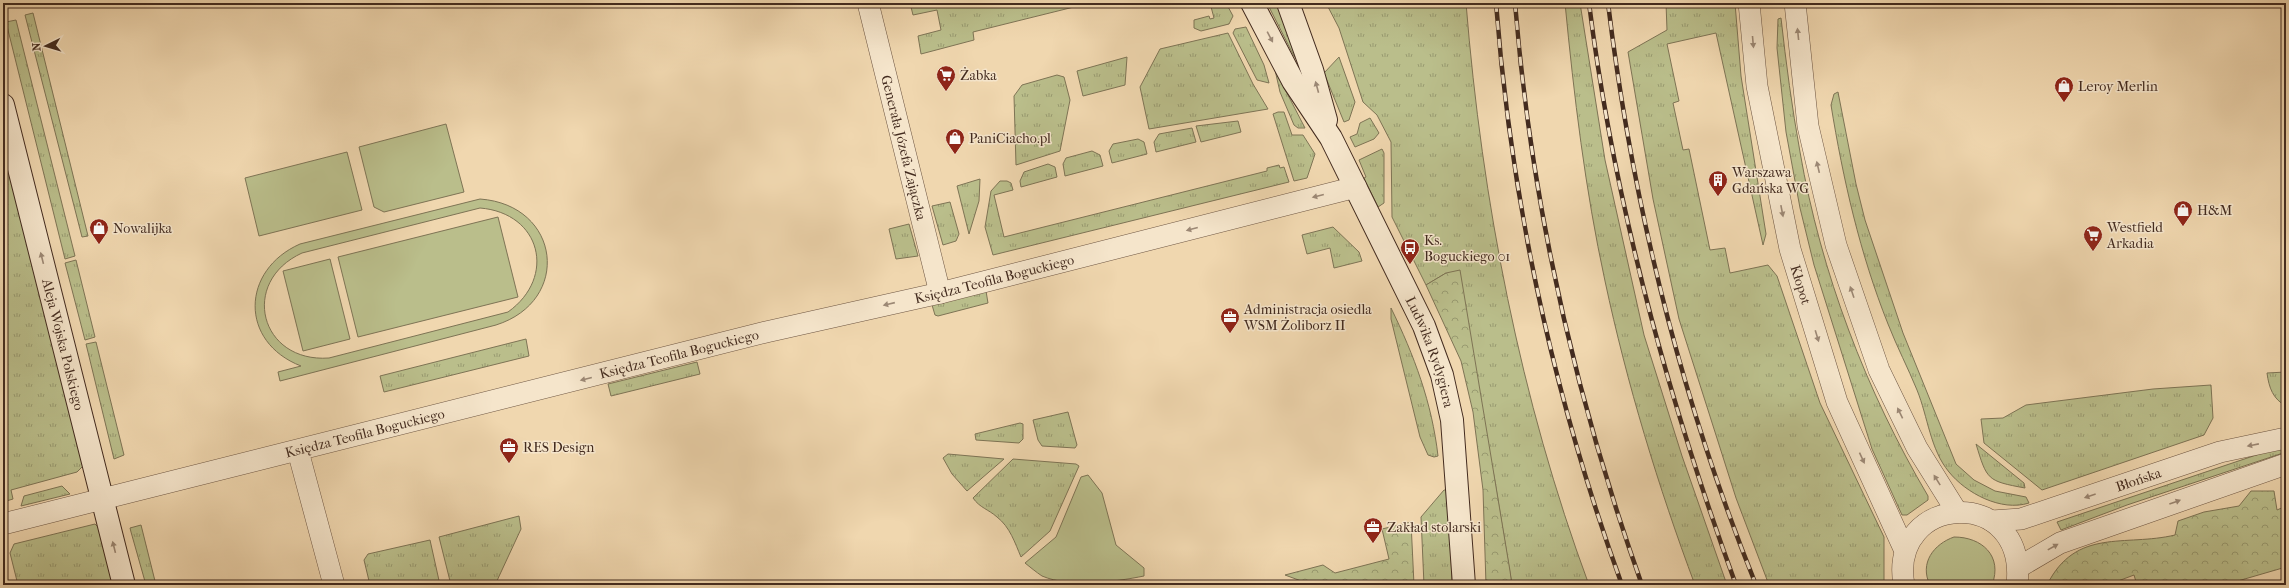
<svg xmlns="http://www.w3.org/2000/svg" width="2289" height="588" viewBox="0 0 2289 588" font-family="'IM FELL French Canon',serif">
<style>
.grass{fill:url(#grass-tufts);stroke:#7e7455}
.forest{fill:url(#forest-crowns);stroke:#7e7455}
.green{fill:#babe8b;stroke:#7e7455;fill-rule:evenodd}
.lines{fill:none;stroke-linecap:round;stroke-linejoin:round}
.street-casing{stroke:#6e5643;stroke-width:22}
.secondary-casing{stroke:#432b1f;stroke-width:24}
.street{stroke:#f5e5cb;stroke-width:21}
.secondary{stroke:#f5e5cb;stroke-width:22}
.rail-casing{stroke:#432b1f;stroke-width:4.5}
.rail{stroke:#f5e5cb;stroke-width:3;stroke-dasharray:9;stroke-linecap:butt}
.oneway{fill:#9c8875}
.labels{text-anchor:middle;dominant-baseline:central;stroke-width:3;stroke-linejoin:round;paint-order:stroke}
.poi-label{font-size:14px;fill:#432b1f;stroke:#f5e5cb;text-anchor:start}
.street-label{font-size:14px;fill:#432b1f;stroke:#f5e5cb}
</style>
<defs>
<pattern id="grass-tufts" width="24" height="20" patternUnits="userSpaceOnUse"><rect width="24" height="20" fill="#babe8b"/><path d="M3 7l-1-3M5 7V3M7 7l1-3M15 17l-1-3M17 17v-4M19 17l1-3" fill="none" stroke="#999b71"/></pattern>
<pattern id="forest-crowns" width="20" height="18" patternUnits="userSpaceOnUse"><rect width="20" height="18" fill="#babe8b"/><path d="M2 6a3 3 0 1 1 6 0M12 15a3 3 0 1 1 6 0" fill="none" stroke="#999b71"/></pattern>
</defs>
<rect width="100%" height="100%" fill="#f0d7af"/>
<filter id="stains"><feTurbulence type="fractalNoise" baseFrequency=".005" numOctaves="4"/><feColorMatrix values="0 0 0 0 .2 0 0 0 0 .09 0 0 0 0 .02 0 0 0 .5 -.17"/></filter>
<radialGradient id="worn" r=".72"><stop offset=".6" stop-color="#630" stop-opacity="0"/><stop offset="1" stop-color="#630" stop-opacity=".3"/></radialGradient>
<g class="grass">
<polygon points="910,3 1090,3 973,32 974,40 921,54 918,36 941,30 937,10 913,15"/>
<polygon points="1210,3 1226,3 1233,16 1229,24 1201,31 1194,28 1194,20 1209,16 1210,19 1214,18"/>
<polygon points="1267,3 1277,3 1298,61 1294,56"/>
<path d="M 1326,3 L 1466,3 C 1482,201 1520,399 1589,585 L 1512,585 L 1494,476 L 1446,273 L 1426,285 L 1392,217 L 1391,142 L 1377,115 L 1363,102 L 1339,28 Z"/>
<path d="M 1565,3 L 1580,3 L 1605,160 L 1644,335 L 1682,456 L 1727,585 L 1695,585 C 1658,486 1627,384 1605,281 C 1585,189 1574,96 1565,3 Z"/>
<polygon points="1666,3 1735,3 1741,76 1766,234 1763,245 1716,33 1667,44 1679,101 1673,103 1683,150 1689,149 1710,250 1725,248 1730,273 1768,265 1777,276 1820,403 1884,537 1884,585 1769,585 1736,498 1679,319 1653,199 1628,52 1667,30"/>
<polygon points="33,13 88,236 82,237 25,15"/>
<path d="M 1781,18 C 1786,63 1792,108 1800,152 C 1821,273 1866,391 1928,496 L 1928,500 L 1907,515 L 1902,515 L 1872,449 L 1814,265 L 1800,208 L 1786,132 L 1777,48 L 1778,19 Z"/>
<polygon points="16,20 75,256 65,259 6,22"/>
<polygon points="1246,27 1264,65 1269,83 1257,80 1233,33 1235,29"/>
<polygon points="1228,33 1253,84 1268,109 1149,129 1140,87 1160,49"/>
<polygon points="1127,57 1125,85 1083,96 1077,71"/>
<polygon points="1339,57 1355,102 1349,120 1344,122 1324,73"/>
<polygon points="1275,70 1305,128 1298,128 1294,125 1280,92"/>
<polygon points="1057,75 1064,77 1070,100 1060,151 1016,165 1014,96 1022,85"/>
<path d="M 1838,92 L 1856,184 L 1865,220 L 1903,333 L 1956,464 L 1974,480 L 1995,491 L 2026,497 L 2029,503 C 2001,512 1966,493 1949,472 C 1930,449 1928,417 1917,390 C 1908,368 1897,347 1888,324 C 1860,254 1843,179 1831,105 L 1834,94 Z"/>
<polygon points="1278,112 1284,112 1292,135 1303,135 1315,154 1307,178 1294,181 1273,114"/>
<polygon points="1370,118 1379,133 1374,139 1355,147 1350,137 1357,134 1360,123"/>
<polygon points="1238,121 1241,132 1201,142 1196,126"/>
<polygon points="1192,128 1196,142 1156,152 1154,142 1159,134"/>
<polygon points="3,138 84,465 77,472 11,490 13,499 3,502"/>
<polygon points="1138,139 1144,142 1147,154 1112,163 1109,151 1113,144"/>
<polygon points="1382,149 1384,153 1384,203 1378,207 1364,178 1366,177 1359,160"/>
<polygon points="1092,151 1100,155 1103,166 1065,176 1063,164 1066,158"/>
<polygon points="1048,164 1055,167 1057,177 1021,187 1020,181 1024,172"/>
<polygon points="1279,165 1280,168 1284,167 1289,182 993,255 985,227 991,191 1000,181 1007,181 1011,183 1013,190 994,195 1004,237 1267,171 1267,168"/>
<polygon points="980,179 979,201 969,234 957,186"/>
<polygon points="950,202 959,234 956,241 943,245 932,206"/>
<polygon points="909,224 918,256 896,259 889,229"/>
<polygon points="1333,227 1359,252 1362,261 1334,268 1330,248 1307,254 1302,235"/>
<polygon points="76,260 95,337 85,340 65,263"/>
<polygon points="986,291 988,303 938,316 935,315 932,305"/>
<path d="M 1391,308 C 1414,355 1432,403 1438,456 L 1434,457 L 1428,455 L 1420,437 L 1391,319 Z"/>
<polygon points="526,339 529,356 384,392 380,376"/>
<polygon points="96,342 124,455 114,459 86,344"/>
<polygon points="697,362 700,374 611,396 608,384"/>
<path d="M 2286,372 L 2286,406 C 2273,399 2269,388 2267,373 Z"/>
<polygon points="2211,385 2213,418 2204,435 2042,490 1984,443 1981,419 2003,418 2026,405 2153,389"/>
<polygon points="1068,412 1077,445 1075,448 1042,446 1038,440 1033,420"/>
<polygon points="1020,423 1023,424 1023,439 1019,443 976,440 975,434"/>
<path d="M 1976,444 L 2024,483 L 2025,488 C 1987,481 1987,480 1976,444 Z"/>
<polygon points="2286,445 2286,452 2127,505 2061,530 2057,522"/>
<polygon points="948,454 1004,459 967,491 952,474 943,458"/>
<path d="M 1013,459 L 1076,464 L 1079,466 L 1050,531 L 1021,557 C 1015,543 1010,527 997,517 C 988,509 980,508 973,498 Z"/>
<polygon points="62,486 70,494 21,506 24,496"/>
<polygon points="1444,490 1449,490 1452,585 1424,585 1421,517"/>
<polygon points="519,516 521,529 495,585 451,585 439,537"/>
<polygon points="95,524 101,530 114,585 18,585 10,553 14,544"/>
<polygon points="141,525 156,585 146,585 131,532 130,528"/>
<polygon points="430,540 440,585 370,585 364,560 368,554"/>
</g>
<g class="forest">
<polygon points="1460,270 1510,571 1512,585 1486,585 1483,490 1473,412 1461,361 1426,285 1446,273"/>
<path d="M 2251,491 L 2274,491 L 2277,510 L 2286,506 L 2286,567 L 2224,585 L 2137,585 L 2134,575 L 2118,581 L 2117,585 L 2047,585 C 2076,527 2125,547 2175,535 L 2178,521 L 2204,512 L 2239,506 Z"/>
<polygon points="1411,522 1414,585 1312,585 1285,575 1323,565 1335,573 1389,559 1382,529"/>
</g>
<g class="green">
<polygon points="446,124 464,192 384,212 374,207 359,147"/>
<polygon points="347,152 362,210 259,236 245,178"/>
<path d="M 480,199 C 561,205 572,301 496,325 L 280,381 L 278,372 L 301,366 C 239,342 241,270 300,244 ZM 480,208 C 541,213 557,277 508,312 L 329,358 C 260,363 239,282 302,253 Z"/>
<polygon points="498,217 518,297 358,337 338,257"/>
<polygon points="330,259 350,339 303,351 283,271"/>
<path d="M 1088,475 L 1102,493 L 1116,545 L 1144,568 L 1144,576 C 1114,582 1070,588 1042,576 C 1036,572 1030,567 1025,563 L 1056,537 L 1081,477 Z"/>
<path d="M 1954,537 C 1982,537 2003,556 1992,585 L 1930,585 C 1919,563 1934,544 1954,537 Z"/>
</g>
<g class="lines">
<g class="street-casing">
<g id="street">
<path id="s1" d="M 868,3 L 940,293"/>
<path id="s2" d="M 1749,3 L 1757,86 L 1790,249 L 1837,402 L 1905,551"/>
<polyline points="1795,3 1808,126 1836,245 1879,370 1917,448 1957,512"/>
<polyline points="298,451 334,585"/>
<path id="s3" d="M 1992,521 L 2021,519 L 2220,452 L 2286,438"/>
<path id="s4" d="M 3,524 L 766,332 L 940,293 L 1356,187"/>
<polyline points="2019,567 2060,543 2286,464"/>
<path d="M 1904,585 C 1888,493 2028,484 2017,585"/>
</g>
</g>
<g class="secondary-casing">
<g id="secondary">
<path id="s5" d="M 1252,3 L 1293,81 L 1331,138 L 1424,326 L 1442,375 L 1452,420 L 1464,585"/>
<polyline points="1288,3 1312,70 1326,120"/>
<path id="s6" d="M 3,105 L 124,585"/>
</g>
</g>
<use href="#street" class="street"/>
<use href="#secondary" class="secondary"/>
<g class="rail-casing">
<g id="rail">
<path d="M 1496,3 C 1511,201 1554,398 1622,585"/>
<path d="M 1515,3 C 1531,202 1575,397 1642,585"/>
<path d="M 1589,3 C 1614,203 1667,396 1736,585"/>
<path d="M 1608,3 C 1632,201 1681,399 1756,585"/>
</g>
</g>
<use href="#rail" class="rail"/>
</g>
<defs><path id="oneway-solid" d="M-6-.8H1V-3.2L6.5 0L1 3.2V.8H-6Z"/></defs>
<g class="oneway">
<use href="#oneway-solid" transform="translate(1798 34) rotate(-96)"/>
<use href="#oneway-solid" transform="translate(1270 37) rotate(62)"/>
<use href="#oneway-solid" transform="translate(1753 42) rotate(85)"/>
<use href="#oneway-solid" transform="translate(1317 87) rotate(-105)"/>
<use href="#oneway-solid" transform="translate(1818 167) rotate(-103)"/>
<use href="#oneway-solid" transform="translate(1318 196) rotate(166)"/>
<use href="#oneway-solid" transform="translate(1782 211) rotate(79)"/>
<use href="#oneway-solid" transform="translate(1192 229) rotate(165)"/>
<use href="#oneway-solid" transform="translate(42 258) rotate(-104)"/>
<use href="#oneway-solid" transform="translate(1852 292) rotate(-109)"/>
<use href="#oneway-solid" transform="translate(889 304) rotate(167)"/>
<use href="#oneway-solid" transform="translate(1817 336) rotate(73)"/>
<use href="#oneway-solid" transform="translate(586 379) rotate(166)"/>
<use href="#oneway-solid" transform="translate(1900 413) rotate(-116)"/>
<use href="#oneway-solid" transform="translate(2253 445) rotate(169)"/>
<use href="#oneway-solid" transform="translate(1862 458) rotate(65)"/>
<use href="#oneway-solid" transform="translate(1937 480) rotate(-122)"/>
<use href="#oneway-solid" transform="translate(2090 496) rotate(161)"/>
<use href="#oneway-solid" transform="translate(2175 502) rotate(-20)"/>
<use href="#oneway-solid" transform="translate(114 547) rotate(-104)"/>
<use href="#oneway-solid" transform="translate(2053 547) rotate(-29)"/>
</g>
<defs>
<g id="supermarket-pin" transform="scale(1)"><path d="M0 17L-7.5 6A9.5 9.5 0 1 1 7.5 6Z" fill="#8f2418" stroke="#f5e5cb"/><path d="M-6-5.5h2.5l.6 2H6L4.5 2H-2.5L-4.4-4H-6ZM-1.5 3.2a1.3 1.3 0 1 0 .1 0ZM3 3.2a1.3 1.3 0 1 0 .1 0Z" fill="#fff"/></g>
<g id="shop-pin" transform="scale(1)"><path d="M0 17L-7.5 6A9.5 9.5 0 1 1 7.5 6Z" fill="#8f2418" stroke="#f5e5cb"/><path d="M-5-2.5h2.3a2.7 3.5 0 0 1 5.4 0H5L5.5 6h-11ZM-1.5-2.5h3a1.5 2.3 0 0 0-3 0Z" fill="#fff"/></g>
<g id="building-pin" transform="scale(1)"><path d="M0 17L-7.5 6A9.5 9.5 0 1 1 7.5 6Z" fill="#8f2418" stroke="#f5e5cb"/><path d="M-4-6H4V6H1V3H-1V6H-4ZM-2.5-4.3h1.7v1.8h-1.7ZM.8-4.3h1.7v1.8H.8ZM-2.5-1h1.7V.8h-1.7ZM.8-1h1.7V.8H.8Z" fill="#fff"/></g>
<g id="bus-pin" transform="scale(1)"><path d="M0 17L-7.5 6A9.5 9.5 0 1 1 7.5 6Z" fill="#8f2418" stroke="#f5e5cb"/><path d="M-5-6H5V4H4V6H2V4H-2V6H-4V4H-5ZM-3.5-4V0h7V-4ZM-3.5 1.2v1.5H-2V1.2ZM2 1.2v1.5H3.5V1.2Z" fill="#fff"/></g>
<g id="office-pin" transform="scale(1)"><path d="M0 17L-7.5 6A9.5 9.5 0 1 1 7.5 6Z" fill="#8f2418" stroke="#f5e5cb"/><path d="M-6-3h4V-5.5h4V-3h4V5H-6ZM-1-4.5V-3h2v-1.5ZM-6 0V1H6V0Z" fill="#fff"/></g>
</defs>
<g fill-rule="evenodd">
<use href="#supermarket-pin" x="946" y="75"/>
<use href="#shop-pin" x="2064" y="86"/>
<use href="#shop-pin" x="955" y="138"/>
<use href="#building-pin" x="1718" y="180"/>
<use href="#shop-pin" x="2183" y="210"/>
<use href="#shop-pin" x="99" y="228"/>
<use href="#supermarket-pin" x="2093" y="235"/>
<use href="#bus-pin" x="1410" y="248"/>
<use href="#office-pin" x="1230" y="317"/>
<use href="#office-pin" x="509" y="447"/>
<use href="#office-pin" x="1373" y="527"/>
</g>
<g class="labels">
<g class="poi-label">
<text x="960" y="75">Żabka</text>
<text x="2078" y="86">Leroy Merlin</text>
<text x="969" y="138">PaniCiacho.pl</text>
<text x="1732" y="172">Warszawa<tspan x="1732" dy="16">Gdańska WG</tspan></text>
<text x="2197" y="210">H&amp;M</text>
<text x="2107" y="227">Westfield<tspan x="2107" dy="16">Arkadia</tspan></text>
<text x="113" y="228">Nowalijka</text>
<text x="1424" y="240">Ks.<tspan x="1424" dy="16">Boguckiego 01</tspan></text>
<text x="1244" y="309">Administracja osiedla<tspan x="1244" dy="16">WSM Żoliborz II</tspan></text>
<text x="523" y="447">RES Design</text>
<text x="1387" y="527">Zakład stolarski</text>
</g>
<g class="street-label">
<text stroke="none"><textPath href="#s1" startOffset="149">Generała Józefa Zajączka</textPath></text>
<text stroke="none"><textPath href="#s4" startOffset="1021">Księdza Teofila Boguckiego</textPath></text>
<text stroke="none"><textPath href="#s2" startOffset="287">Kłopot</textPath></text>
<text stroke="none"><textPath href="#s6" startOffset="247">Aleja Wojska Polskiego</textPath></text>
<text stroke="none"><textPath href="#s5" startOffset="393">Ludwika Rydygiera</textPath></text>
<text stroke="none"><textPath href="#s4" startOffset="697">Księdza Teofila Boguckiego</textPath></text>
<text stroke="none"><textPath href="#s4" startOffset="373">Księdza Teofila Boguckiego</textPath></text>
<text stroke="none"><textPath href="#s3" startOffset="153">Błońska</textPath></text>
</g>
</g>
<rect width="2289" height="588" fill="none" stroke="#f0d7af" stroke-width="16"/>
<rect x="4" y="4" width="2281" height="580" fill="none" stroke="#432b1f" stroke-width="2"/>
<rect x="8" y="8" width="2273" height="572" fill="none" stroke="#432b1f"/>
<g transform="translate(46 46) rotate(265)" stroke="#f5e5cb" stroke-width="3" paint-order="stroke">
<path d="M0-3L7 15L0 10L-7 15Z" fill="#432b1f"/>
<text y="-6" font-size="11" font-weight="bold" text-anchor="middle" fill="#432b1f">N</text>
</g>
<rect width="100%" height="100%" filter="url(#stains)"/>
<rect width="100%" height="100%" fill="url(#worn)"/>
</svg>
